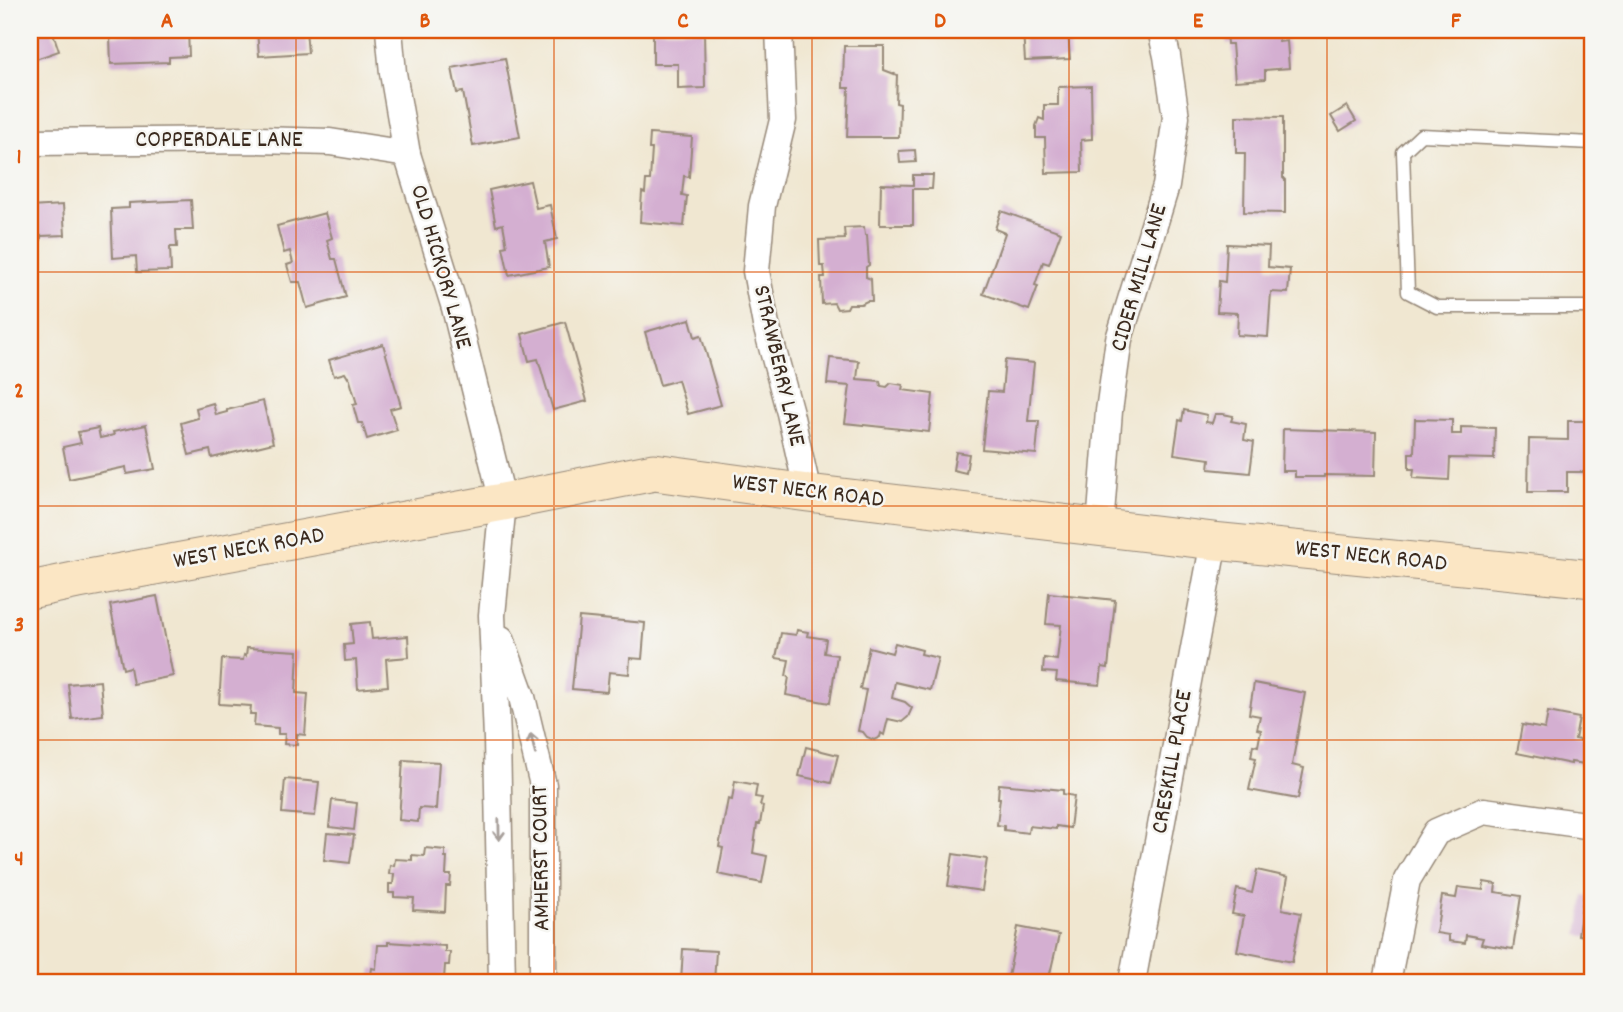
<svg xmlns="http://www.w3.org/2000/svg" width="1623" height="1012" viewBox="0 0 1623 1012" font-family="Dekko,sans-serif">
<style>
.building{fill:#d4afd1}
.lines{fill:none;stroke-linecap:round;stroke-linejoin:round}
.lane-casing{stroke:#968878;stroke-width:15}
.street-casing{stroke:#968878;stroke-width:29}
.secondary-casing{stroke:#968878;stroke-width:39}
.lane{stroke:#fff;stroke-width:12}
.street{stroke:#fff;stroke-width:26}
.secondary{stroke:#fbe6c4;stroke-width:37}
.oneway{stroke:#a79f9a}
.grid{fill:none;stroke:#df570d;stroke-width:2;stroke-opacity:0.55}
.labels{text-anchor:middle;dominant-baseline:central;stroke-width:5;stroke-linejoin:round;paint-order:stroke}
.street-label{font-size:24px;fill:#3b2a1e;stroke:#f6f6f2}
.neatline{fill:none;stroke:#df570d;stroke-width:2.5}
.grid-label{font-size:23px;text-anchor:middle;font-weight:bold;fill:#df570d}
</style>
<rect width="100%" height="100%" fill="#f6f6f2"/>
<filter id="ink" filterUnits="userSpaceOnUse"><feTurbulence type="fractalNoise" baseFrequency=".0143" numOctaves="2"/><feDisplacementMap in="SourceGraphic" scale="14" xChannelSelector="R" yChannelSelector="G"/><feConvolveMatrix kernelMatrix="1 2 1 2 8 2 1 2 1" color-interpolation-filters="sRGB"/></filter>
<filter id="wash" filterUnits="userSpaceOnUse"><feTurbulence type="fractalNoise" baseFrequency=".00686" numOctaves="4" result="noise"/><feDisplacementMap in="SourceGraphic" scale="28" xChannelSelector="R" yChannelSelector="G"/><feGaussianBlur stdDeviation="1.57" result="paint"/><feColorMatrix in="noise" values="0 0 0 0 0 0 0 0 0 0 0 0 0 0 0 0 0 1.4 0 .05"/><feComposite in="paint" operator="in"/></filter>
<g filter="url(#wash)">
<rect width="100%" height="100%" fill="#f0e7d1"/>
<g id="blocks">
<g class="building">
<polygon points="30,30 52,30 59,51 30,61"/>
<polygon points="135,30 188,30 189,56 169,57 169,62 111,64 110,36 135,35"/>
<polygon points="257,30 306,30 308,53 259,56"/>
<polygon points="653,30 704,30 705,88 678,89 678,64 653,64"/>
<polygon points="1023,30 1068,30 1070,59 1025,61"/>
<polygon points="1226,30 1278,30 1279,42 1287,41 1289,68 1265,70 1265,79 1235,81 1232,44 1227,44"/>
<polygon points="844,46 884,46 884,70 897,75 896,103 900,104 899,137 847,137 849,88 843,88"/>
<polygon points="505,58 520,137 473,146 463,92 457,93 452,68"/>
<polygon points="1091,86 1092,139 1081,140 1082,172 1046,173 1045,138 1036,138 1036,126 1039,118 1044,120 1044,105 1058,105 1058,87"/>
<polygon points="1347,106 1356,121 1340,131 1331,116"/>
<polygon points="1236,116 1283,117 1283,178 1285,180 1285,213 1244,212 1245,153 1236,153"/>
<polygon points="650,134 692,137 689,177 684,176 682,195 687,196 684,226 640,222 642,192 645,193 646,180 650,180 652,149 649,149"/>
<polygon points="915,150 916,162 900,163 899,151"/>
<polygon points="913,175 933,175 932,189 913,189 913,225 880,225 881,184 913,185"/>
<polygon points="530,181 536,208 550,205 557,239 545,242 549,267 509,275 503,247 507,246 503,224 496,226 489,190"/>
<polygon points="191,200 193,230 176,230 177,247 170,247 171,271 137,272 136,256 113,258 111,209 129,208 129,203"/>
<polygon points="63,205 65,235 41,236 41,240 36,240 38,260 30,261 30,207"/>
<polygon points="1001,211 1061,232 1049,264 1043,262 1035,285 1038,286 1029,310 983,294 1005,233 995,229"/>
<polygon points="325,213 332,238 327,240 332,259 336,259 346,297 307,308 300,282 292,282 287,265 293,263 290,251 284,253 277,226"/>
<polygon points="864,227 865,235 867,235 869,265 866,267 866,277 871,279 872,301 867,301 861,304 849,304 847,308 837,309 834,303 822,304 821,277 825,277 824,266 820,266 819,240 845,239 844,228"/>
<polygon points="1227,244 1269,246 1268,267 1290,269 1288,293 1271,292 1268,337 1237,335 1238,313 1217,312 1219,281 1225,282"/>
<polygon points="690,319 695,337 701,335 721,405 688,414 678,380 660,385 645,332"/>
<polygon points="565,322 587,401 553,410 538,359 529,361 522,334"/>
<polygon points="383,344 401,406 390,409 397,430 367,439 362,423 358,423 353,405 357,404 349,377 348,378 345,373 334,376 329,360"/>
<polygon points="830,358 859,361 857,379 880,381 881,386 887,387 891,383 903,385 902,390 933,394 929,432 845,423 850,386 827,384"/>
<polygon points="1005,360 1034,363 1028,421 1039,421 1036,454 982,449 988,391 1002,392"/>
<polygon points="263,401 273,443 212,458 210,450 189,455 181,423 198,418 196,408 213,403 216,415 227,412 227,410"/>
<polygon points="1184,410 1207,415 1206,422 1212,423 1215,414 1223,414 1233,416 1231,421 1246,424 1244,440 1254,442 1250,473 1209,469 1210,459 1174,454 1179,420 1182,421"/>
<polygon points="1415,419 1452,420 1452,434 1461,434 1461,427 1495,428 1494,459 1450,458 1449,480 1413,478 1414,469 1409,469 1409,453 1414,453"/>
<polygon points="1568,421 1593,421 1593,472 1567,472 1567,492 1528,492 1529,439 1568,440"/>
<polygon points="146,425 155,469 127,474 126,467 69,479 63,447 81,443 78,432 98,428 100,438 114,435 113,432"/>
<polygon points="1283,429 1376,432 1375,476 1324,475 1324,477 1295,477 1295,471 1282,471"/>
<polygon points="956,452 969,454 966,473 953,470"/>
<polygon points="1049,593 1115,600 1108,668 1102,667 1100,685 1056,681 1057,673 1043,672 1044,658 1057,660 1061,625 1046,624"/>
<polygon points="157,596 173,676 133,684 130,667 123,669 110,605"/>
<polygon points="579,617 645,623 642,659 630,658 629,674 609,672 607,692 572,689"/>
<polygon points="370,622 372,639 408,636 409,657 386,659 388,686 358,689 356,660 345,661 344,645 353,644 351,624"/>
<polygon points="797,630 808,632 807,636 826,639 824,653 837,655 830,703 786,695 789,677 786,676 789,660 776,658 781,633 796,635"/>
<polygon points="895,643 922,650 921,654 938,658 930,690 895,682 892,698 905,702 912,708 908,717 902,722 888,719 884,735 881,733 880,737 874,740 867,737 863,732 858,731 866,690 860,689 869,647 892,653"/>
<polygon points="247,648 298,651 296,693 308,694 305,735 297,734 297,745 284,744 285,734 278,734 278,728 254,726 255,714 250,714 251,706 219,704 222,659 243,660 244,655 246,656"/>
<polygon points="100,681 103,715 72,719 68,684"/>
<polygon points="1254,683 1305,693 1292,765 1304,768 1298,799 1249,790 1256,758 1251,757 1253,745 1258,746 1261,730 1257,729 1260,716 1249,714"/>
<polygon points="1548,712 1579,718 1575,739 1589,742 1585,764 1571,762 1571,764 1517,753 1522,725 1545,729"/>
<polygon points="806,747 838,755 831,783 799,776"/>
<polygon points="403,760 439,762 436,809 419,808 418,822 399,820"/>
<polygon points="285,779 319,782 315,816 282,813"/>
<polygon points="735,781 757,785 755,797 762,798 760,805 763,806 760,824 757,824 753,853 767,856 762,883 718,874 723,848 719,847 728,799 732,800"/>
<polygon points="999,784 1063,790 1063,794 1074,796 1070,828 1056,826 1056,829 1029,826 1028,833 1004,830 1004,826 997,825 1000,798 998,798"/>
<polygon points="332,800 357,803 354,830 329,827"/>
<polygon points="327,833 354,835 350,863 324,860"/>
<polygon points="425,848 445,850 445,857 447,857 446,875 451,875 450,886 446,886 445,912 413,910 414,898 394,897 394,893 389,893 389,884 393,884 394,874 389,874 390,865 394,866 395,859 412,860 412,855 424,856"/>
<polygon points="953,854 987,859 982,891 948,886"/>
<polygon points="1257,870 1288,877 1282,909 1301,913 1292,962 1237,951 1244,916 1232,914 1237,889 1252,893"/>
<polygon points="1484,882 1496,884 1495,892 1521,896 1513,949 1481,944 1483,938 1466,935 1465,943 1449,941 1449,935 1436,933 1442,896 1456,898 1458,887 1483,890"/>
<polygon points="1584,896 1593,898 1593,937 1578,935"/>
<polygon points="1018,927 1059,935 1048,982 1007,982"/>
<polygon points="388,942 445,946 445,952 450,952 449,965 445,965 444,979 448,979 448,982 376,982 377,975 371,975 372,968 376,969 378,945 388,945"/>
<polygon points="683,949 716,951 714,982 681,982"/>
</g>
</g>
</g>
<g filter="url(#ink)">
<use href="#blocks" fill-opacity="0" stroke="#968878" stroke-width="2"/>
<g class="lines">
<g class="lane-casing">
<polyline id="lane" points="1593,143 1421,135 1403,152 1408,292 1437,307 1593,307"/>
</g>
<g class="street-casing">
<g id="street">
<polyline points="389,30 393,73 407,154 455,308 503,502 492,615 497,739 502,982"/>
<polyline points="779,30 783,120 762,206 756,271 766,325 790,413 808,493"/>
<polyline points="30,142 258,140 330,142 407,154"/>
<polyline points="1100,527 1109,411 1119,339 1166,186 1176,117 1167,56 1161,30"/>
<polyline points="501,639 522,697 543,785 543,982"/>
<polyline points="1132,982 1214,541"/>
<polyline points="1387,982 1407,880 1436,832 1484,811 1593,826"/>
</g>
</g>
<g class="secondary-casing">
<polyline id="secondary" points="30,590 78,580 503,502 654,472 808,493 1214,541 1593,579"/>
</g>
<use href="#lane" class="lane"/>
<use href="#street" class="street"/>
<use href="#secondary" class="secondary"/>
</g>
<defs><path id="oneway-shaft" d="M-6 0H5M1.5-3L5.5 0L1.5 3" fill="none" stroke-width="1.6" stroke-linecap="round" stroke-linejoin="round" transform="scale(1.75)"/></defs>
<g class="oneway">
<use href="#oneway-shaft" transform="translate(533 744) rotate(-103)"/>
<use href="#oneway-shaft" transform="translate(499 830) rotate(89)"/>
</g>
</g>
<path class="grid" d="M 296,30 L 296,982M 554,30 L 554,982M 812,30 L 812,982M 1069,30 L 1069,982M 1327,30 L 1327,982M 30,272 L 1593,272M 30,506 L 1593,506M 30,740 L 1593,740"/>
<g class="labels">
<g class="street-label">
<text x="219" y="141">COPPERDALE LANE</text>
<text transform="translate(440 267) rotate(74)">OLD HICKORY LANE</text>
<text transform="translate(1140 278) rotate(-74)">CIDER MILL LANE</text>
<text transform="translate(778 366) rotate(77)">STRAWBERRY LANE</text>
<text transform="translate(808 492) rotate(7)">WEST NECK ROAD</text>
<text transform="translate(249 549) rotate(-10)">WEST NECK ROAD</text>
<text transform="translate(1371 557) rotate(6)">WEST NECK ROAD</text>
<text transform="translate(1173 762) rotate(-80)">CRESKILL PLACE</text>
<text transform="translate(542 858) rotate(-91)">AMHERST COURT</text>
</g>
</g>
<rect width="1623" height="1012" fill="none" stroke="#f6f6f2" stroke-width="77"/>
<rect x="38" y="38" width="1546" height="936" class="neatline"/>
<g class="grid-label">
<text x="167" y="27">A</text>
<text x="425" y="27">B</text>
<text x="683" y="27">C</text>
<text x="940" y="27">D</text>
<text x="1198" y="27">E</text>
<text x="1456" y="27">F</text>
<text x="19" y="163">1</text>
<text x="19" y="397">2</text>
<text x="19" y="631">3</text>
<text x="19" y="865">4</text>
</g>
</svg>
